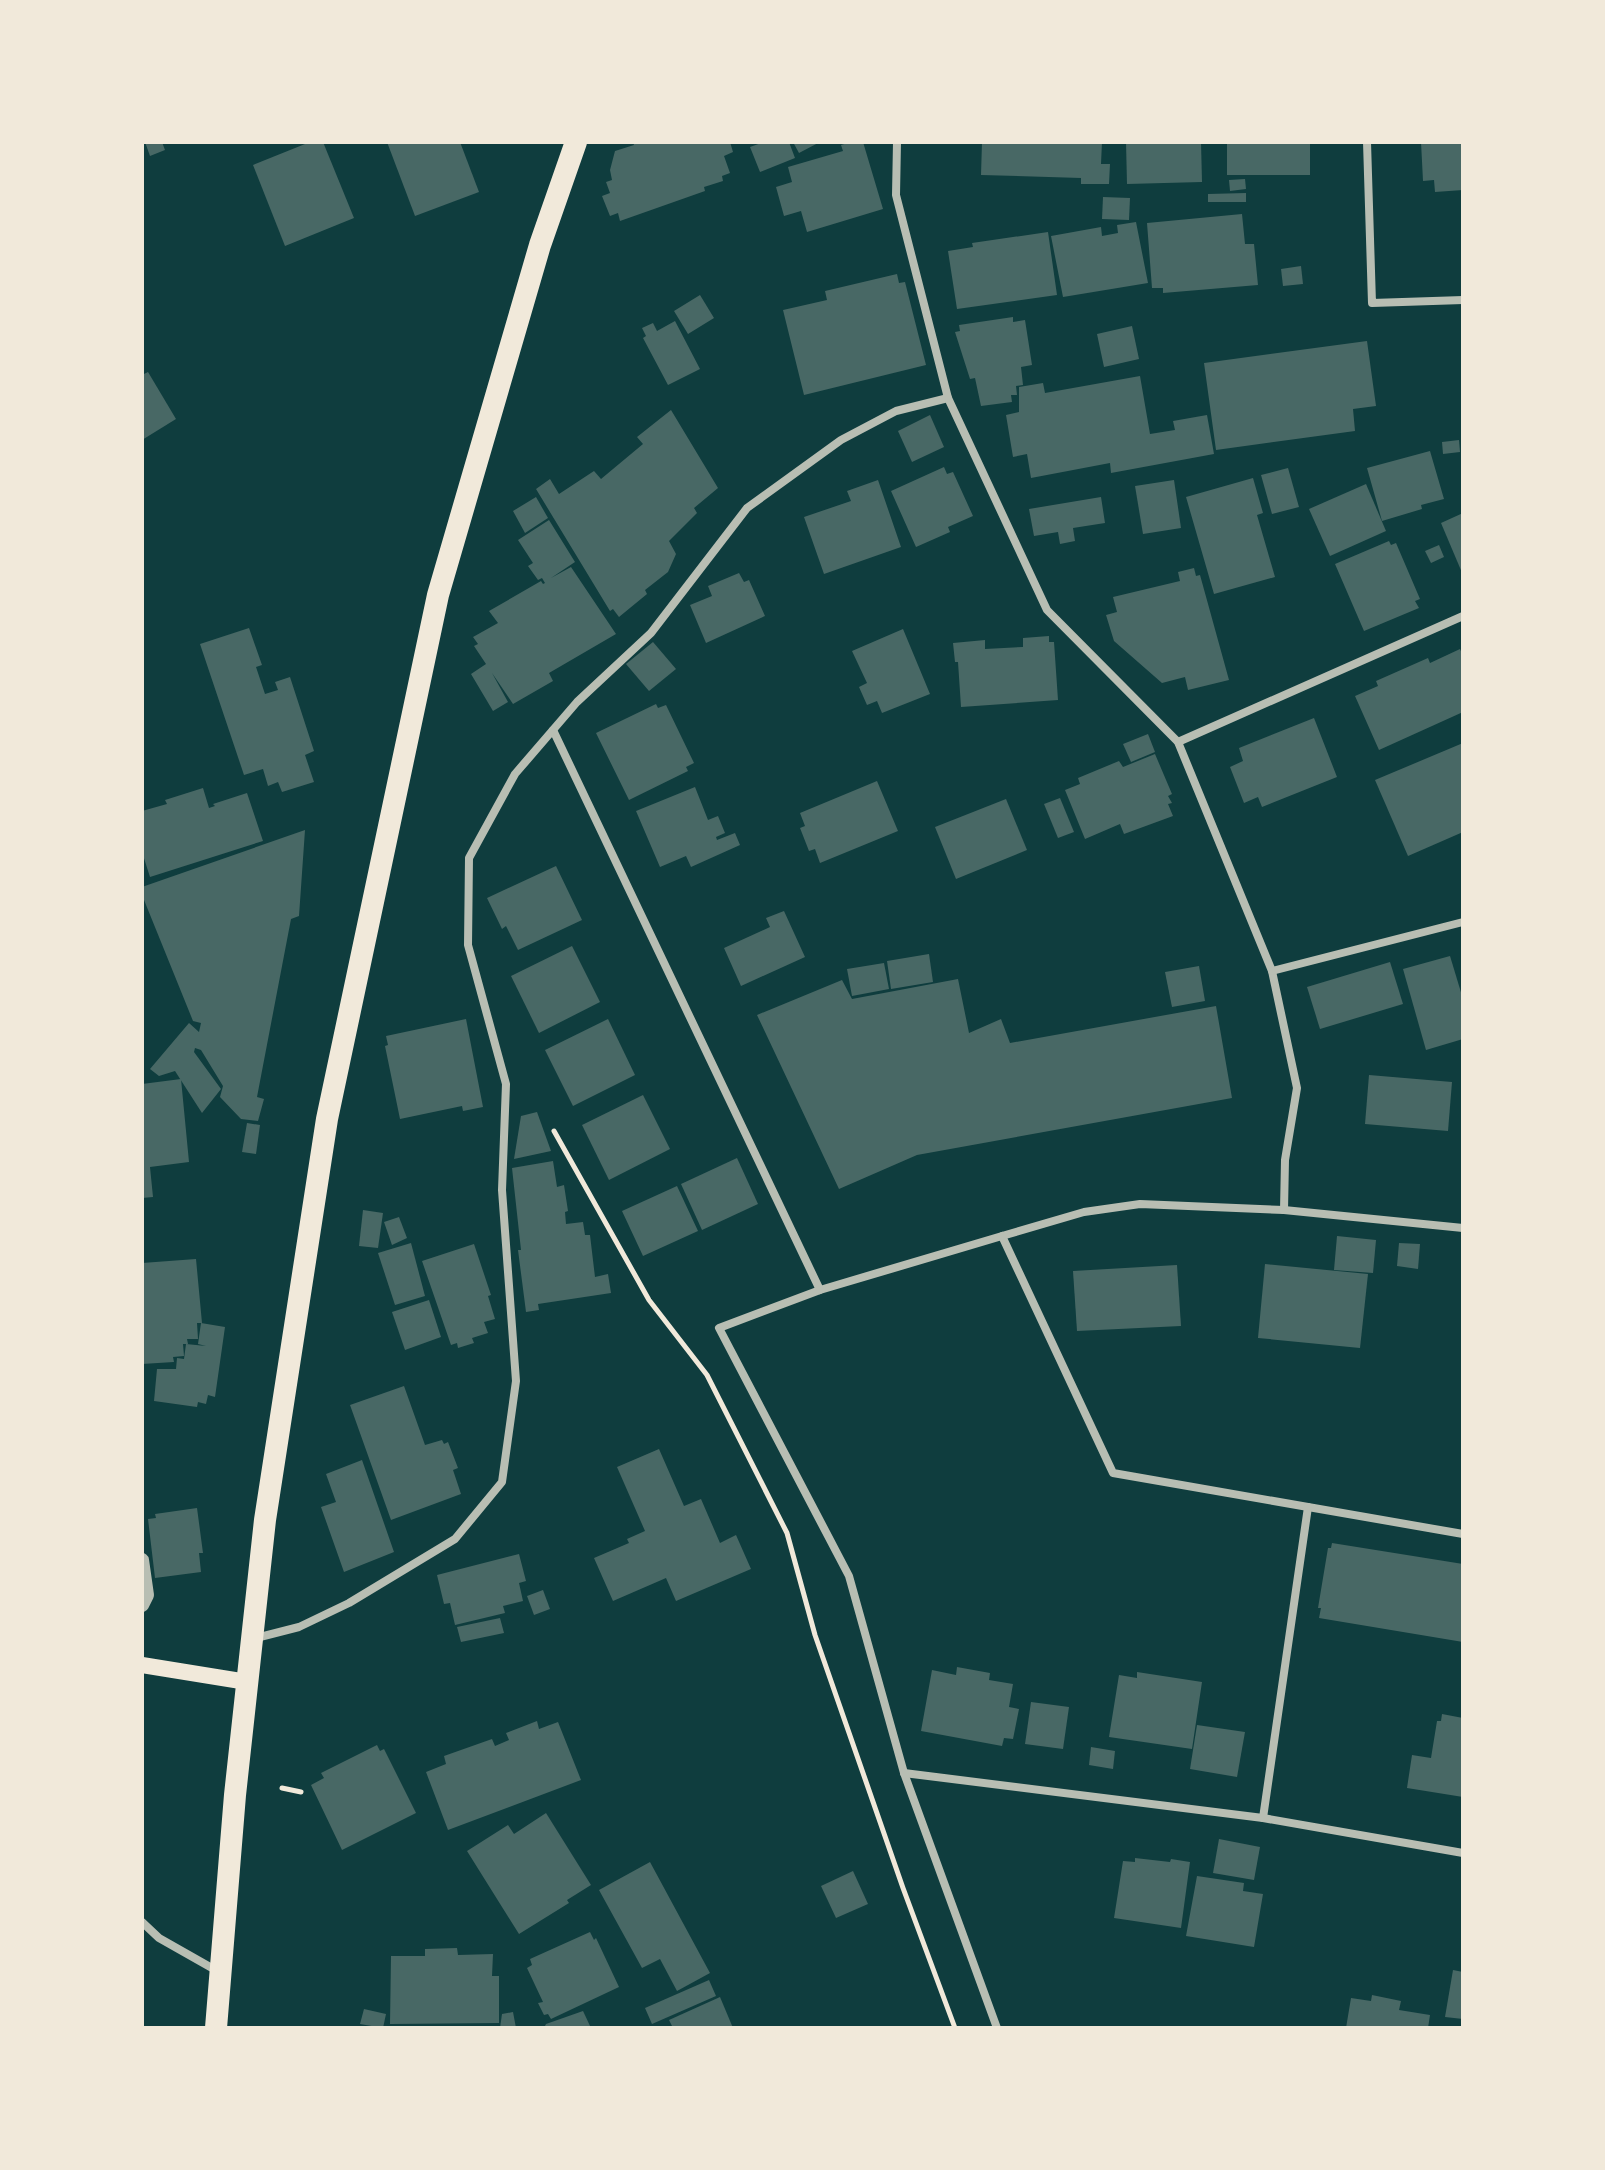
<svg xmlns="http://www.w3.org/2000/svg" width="1605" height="2170" viewBox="0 0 1605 2170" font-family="Literata,serif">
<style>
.building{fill:#486865}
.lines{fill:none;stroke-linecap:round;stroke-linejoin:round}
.path{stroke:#f1e9da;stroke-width:5}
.minor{stroke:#b8beb3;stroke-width:8}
.tertiary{stroke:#b8beb3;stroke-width:14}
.secondary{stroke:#f1e9da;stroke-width:16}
.trunk{stroke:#f1e9da;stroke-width:22}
</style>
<rect width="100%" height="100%" fill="#0f3d3e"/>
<g class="building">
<polygon points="145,142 162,142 165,150 150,156"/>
<polygon points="310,142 323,142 354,218 285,246 253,165"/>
<polygon points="387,142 460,142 479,192 415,216"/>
<polygon points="633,142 730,142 733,152 724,156 730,173 722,176 723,181 704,187 705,191 620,221 618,213 610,216 602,196 610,193 606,182 612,180 610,170 615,151 634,145"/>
<polygon points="764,142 789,142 795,158 760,172 750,147"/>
<polygon points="793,142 820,142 799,153"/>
<polygon points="851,142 863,142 883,209 807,232 801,211 784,216 776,187 792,182 788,167 843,151 841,145"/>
<polygon points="982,142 1102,142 1101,164 1110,164 1109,184 1081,184 1081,178 981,175"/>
<polygon points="1126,142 1201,142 1202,182 1127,184"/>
<rect x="1227" y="142" width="83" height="33"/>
<polygon points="1421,142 1463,142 1463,190 1435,192 1434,180 1423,181"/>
<polygon points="1245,179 1246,189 1230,191 1229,180"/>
<polygon points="1246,193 1246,202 1208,202 1208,194"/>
<polygon points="1103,197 1130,198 1129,220 1102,219"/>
<polygon points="1242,214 1245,244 1254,244 1258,285 1163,293 1163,288 1152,288 1147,223"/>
<polygon points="1136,222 1148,283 1063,297 1051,236 1101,227 1102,236 1118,233 1117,225"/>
<polygon points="1048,232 1057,295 957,309 948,251 973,247 972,243"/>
<polygon points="1301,266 1303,284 1283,286 1281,269"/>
<polygon points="897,274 899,283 905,282 926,365 804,395 783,310 827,300 825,291"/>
<polygon points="700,295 714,318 688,334 674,311"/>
<polygon points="1013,317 1013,322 1025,320 1032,365 1021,367 1023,385 1016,386 1017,395 1011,395 1012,402 981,406 975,378 970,379 955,332 960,331 959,325"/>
<polygon points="675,321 700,369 668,385 643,338 646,336 642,328 653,323 657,331"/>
<polygon points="1132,326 1139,359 1104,367 1097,334"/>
<polygon points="1367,341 1376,406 1353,409 1355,431 1216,450 1204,363"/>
<polygon points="148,372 176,419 142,440 142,375"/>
<polygon points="1140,376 1150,434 1175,430 1173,421 1207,415 1214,454 1111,473 1110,463 1031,478 1027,454 1013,457 1006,415 1019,412 1019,387 1043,383 1045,393"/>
<polygon points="671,410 718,488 694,508 697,513 669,541 676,554 668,572 645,590 647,594 619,617 613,609 610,611 536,489 550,479 559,494 594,471 601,479 643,444 637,437"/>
<polygon points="930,415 944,447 912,462 898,431"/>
<polygon points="1459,440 1460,452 1443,454 1442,442"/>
<polygon points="1430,451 1444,499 1421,505 1422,509 1382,521 1367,468"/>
<polygon points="944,467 947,474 953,472 973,516 948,527 950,532 916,547 891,491"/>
<polygon points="1288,468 1299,507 1272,514 1261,475"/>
<polygon points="1253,478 1263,513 1257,515 1275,577 1214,594 1186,497"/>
<polygon points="878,480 901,547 824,574 804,517 851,501 847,491"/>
<polygon points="1174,480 1181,528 1143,534 1135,486"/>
<polygon points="1366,484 1386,531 1330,556 1309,509"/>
<polygon points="536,497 548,518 525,533 513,511"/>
<polygon points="1101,497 1105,523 1073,528 1075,541 1060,544 1058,532 1034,536 1029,509"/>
<polygon points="1463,513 1463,575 1441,523"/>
<polygon points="549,520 575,562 551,578 571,567 616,634 549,673 553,681 513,704 492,673 508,702 493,711 471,674 486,664 474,646 478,644 473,637 498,623 489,611 541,581 543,584 545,583 542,578 538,580 528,566 533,563 518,540"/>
<polygon points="1389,541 1391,545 1396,543 1420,599 1415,601 1419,608 1364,631 1335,564"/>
<polygon points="1439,545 1444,557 1431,563 1425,551"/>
<polygon points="1194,568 1196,576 1200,575 1229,680 1188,690 1185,677 1162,683 1114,641 1106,615 1117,612 1113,597 1180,581 1178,572"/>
<polygon points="739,573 744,582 749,580 765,616 706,643 690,605 712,596 708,586"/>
<polygon points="249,628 262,665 256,667 265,694 278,690 275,682 290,677 314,751 305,755 314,782 282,792 278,782 268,786 263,769 244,775 200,644"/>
<polygon points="903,629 930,694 882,713 877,701 867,705 859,687 867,683 852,651"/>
<polygon points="1049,636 1049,642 1054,642 1058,700 961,707 958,662 955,662 953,643 985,640 985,649 1023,647 1023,638"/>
<polygon points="653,642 676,669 649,691 626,664"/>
<polygon points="1460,649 1463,656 1463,712 1379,750 1355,696 1378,686 1376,681 1428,658 1430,663"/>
<polygon points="656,704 658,708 666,705 694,763 686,767 688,771 629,800 596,733"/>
<polygon points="1314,718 1337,777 1262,807 1258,797 1244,803 1230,767 1243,761 1239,748"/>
<polygon points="1148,734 1155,752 1131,762 1123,744"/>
<polygon points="1463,743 1463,832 1408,856 1375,780"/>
<polygon points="1155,754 1172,794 1168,796 1172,803 1168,804 1173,816 1124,834 1120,824 1085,839 1065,790 1080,784 1078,778 1119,761 1123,767"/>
<polygon points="877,781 898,831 820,863 815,849 809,851 800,828 805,826 800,813"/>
<polygon points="695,787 708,820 718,816 725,833 716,837 717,840 735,833 740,845 691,867 686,856 660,867 636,811"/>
<polygon points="203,788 209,808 215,806 213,804 247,793 263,841 150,877 142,852 142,811 167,804 165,800"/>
<polygon points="1060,798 1074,832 1058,838 1044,804"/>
<polygon points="1006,799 1027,850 956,879 935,827"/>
<polygon points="305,830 299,916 291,919 257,1097 264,1099 258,1121 241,1119 220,1097 223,1086 201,1050 195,1048 194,1052 221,1089 202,1113 175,1071 159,1076 150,1069 189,1023 199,1032 201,1023 193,1021 142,895 142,887"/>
<polygon points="556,866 582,920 518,950 506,926 502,929 487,898"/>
<polygon points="784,911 805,957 741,986 724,948 770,927 766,918"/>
<polygon points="572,946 600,1002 539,1033 511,976"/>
<polygon points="929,954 933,982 891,989 887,961"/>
<polygon points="1450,956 1463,999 1463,1039 1426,1050 1403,969"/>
<polygon points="1390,962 1403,1004 1320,1029 1307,987"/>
<polygon points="884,963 889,989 852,996 847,969"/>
<polygon points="1199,966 1205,1001 1172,1007 1165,972"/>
<polygon points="958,979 969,1033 1001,1019 1010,1043 1216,1006 1232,1098 917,1155 839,1189 757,1015 842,980 852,999"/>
<polygon points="466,1019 483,1107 463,1111 462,1106 400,1119 385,1046 388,1045 386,1036"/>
<polygon points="608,1019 635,1075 573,1106 545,1050"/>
<polygon points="1369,1075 1452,1082 1448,1131 1365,1124"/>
<polygon points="181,1079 189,1162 150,1167 153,1197 142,1198 142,1084"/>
<polygon points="643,1095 670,1149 609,1180 582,1125"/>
<polygon points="537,1112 551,1151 514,1159 521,1116"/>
<polygon points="247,1123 260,1125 256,1154 242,1152"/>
<polygon points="737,1158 758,1204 702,1230 681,1184"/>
<polygon points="553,1161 557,1187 564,1185 568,1211 565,1212 566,1224 583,1222 585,1235 590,1235 595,1277 608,1274 611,1293 538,1304 539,1310 526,1312 518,1250 521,1250 512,1168"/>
<polygon points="677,1186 698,1231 643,1256 622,1211"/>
<polygon points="363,1210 383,1213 378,1248 359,1246"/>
<polygon points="399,1217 407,1238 392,1245 384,1222"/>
<polygon points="1337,1236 1376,1240 1373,1273 1334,1270"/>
<polygon points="411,1243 425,1296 395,1305 378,1253"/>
<polygon points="1399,1243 1420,1244 1418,1269 1397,1266"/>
<polygon points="474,1244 491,1295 488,1296 495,1319 484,1322 488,1333 472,1338 474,1343 458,1348 457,1343 451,1345 422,1261"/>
<polygon points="196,1259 202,1323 197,1323 198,1339 187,1339 188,1344 183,1344 184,1356 173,1357 174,1362 142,1364 142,1263"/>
<polygon points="1265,1264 1368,1274 1360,1348 1258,1338"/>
<polygon points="1177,1265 1181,1326 1077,1331 1073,1271"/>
<polygon points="429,1300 441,1337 405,1350 392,1312"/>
<polygon points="201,1323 225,1327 215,1397 208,1395 206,1404 198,1402 197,1407 154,1401 157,1369 176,1369 177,1358 184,1359 186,1344 206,1346 198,1344"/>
<polygon points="404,1386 425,1445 442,1440 444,1444 448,1442 458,1468 453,1470 461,1494 391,1520 350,1405"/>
<polygon points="659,1449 684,1506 701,1499 720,1543 736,1535 751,1569 676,1601 666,1578 613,1601 594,1558 629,1543 627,1539 645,1531 617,1467"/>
<polygon points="362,1460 394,1552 344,1572 321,1507 336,1502 326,1474"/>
<polygon points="197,1508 203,1553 199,1553 201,1572 155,1578 148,1519 156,1518 155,1514"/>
<polygon points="1332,1543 1463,1564 1463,1642 1319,1618 1321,1608 1318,1608 1328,1548 1331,1548"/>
<polygon points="519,1554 526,1581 519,1583 523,1601 503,1606 505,1613 455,1625 450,1603 444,1604 437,1575"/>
<polygon points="543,1590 550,1609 534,1615 527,1596"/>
<polygon points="500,1618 504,1633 461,1642 457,1627"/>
<polygon points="957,1667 990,1673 989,1680 1013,1684 1009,1707 1019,1709 1013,1739 1004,1738 1002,1746 921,1731 932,1670 956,1675"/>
<polygon points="1137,1672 1202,1682 1192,1749 1109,1737 1119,1675 1137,1678"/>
<polygon points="1031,1702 1069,1707 1063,1749 1025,1744"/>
<polygon points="1442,1714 1463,1718 1463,1797 1407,1788 1412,1755 1431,1758 1437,1721 1441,1721"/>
<polygon points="537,1721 539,1729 558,1722 581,1780 448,1830 426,1772 446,1764 444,1756 492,1739 495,1746 509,1740 506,1733"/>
<polygon points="1197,1725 1245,1732 1237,1777 1190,1769"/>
<polygon points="377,1745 380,1751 384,1749 416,1813 342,1850 311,1785 324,1778 321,1773"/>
<polygon points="1091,1747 1115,1751 1113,1769 1089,1765"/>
<polygon points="546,1813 591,1885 567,1900 569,1903 519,1934 467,1851 508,1825 514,1834"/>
<polygon points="1219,1839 1260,1847 1254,1880 1213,1873"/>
<polygon points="1135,1858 1170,1862 1171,1859 1190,1862 1181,1928 1114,1918 1123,1861 1135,1862"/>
<polygon points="650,1862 710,1973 677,1991 660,1959 642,1968 599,1890"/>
<polygon points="853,1871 868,1904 836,1918 821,1886"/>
<polygon points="1197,1876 1244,1883 1243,1891 1263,1894 1254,1947 1186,1936"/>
<polygon points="590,1932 594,1940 596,1938 619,1987 551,2019 548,2014 544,2015 538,2003 543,2002 527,1968 532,1965 530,1959"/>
<polygon points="457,1948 458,1955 493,1954 492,1976 499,1976 499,2023 390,2024 391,1956 425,1956 425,1949"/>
<polygon points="1453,1970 1463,1972 1463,2019 1445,2017"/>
<polygon points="709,1980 716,1996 652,2024 645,2008"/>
<polygon points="1372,1995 1401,2001 1399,2010 1430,2015 1428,2028 1346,2028 1351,1998 1371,2001"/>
<polygon points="720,1997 733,2028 673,2028 669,2020"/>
<polygon points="364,2009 386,2014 383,2028 360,2024"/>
<polygon points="583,2011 591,2028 544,2028 546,2024"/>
<polygon points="513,2012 516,2028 500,2028 502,2014"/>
</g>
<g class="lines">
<g class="path">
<polyline points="554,1131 649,1300 707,1375 787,1533 815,1635 903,1888 955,2028"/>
<polyline points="282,1788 301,1792"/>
</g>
<g class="minor">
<polyline points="897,142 896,195 948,398 1047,610 1178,742 1272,971 1297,1088 1285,1160 1284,1210"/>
<polyline points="1367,142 1372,303 1463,300"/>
<polyline points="553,730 820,1290"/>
<polyline points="1178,742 1463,616"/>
<polyline points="1272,971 1463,922"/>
<polyline points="1002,1236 1113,1473 1463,1534"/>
<polyline points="256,1638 299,1627 349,1603 455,1539 502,1482 516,1381 502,1190 506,1084 468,945 469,858 515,774 577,702 651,633 747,508 841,440 896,411 948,398"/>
<polyline points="904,1773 1263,1818 1463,1853"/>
<polyline points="1263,1818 1308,1507"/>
<polyline points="142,1922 159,1938 219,1972"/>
<polyline points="997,2028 904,1773 849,1576 719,1328 820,1290 1002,1236 1084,1212 1140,1204 1284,1210 1463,1228"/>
</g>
<polyline class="tertiary" points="142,1560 147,1595 142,1605"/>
<polyline class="secondary" points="142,1665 247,1682"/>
<polyline class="trunk" points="216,2028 235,1795 265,1520 327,1119 438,595 540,245 576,142"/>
</g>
<rect width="1605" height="2170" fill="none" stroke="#f1e9da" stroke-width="288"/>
</svg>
